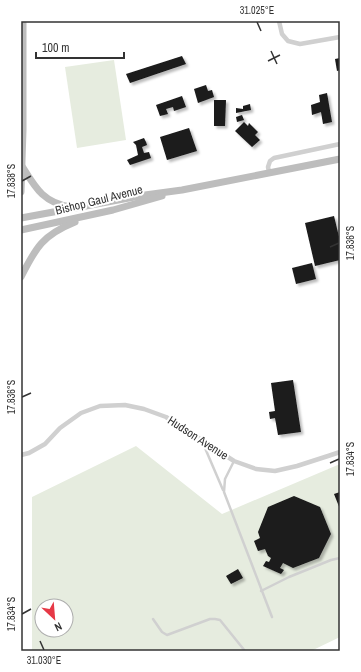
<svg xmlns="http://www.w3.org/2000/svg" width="361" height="672" viewBox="0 0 361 672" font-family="'Archivo Narrow',sans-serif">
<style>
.green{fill:#e6ecdf;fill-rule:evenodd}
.building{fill:#1a1a1a;filter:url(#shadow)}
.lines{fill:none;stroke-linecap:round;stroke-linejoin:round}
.service{stroke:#d0d0d0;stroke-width:2.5}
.minor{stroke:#d0d0d0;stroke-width:4.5}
.secondary{stroke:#bdbdbd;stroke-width:7}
.ticks{fill:none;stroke:#333;stroke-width:1.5}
.labels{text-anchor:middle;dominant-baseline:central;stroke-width:4;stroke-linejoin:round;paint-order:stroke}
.street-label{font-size:12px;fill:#333;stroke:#fff}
.neatline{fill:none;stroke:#333;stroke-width:1.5}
.ticks-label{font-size:10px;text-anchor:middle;fill:#333}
</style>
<defs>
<filter id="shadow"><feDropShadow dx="2.5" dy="2.5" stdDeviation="1" flood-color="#0004"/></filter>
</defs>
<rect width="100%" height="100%" fill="#fff"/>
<g class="green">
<polygon points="114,60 126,140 77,148 65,67"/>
<path d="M 136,446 L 222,514 L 340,464 L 340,637 L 311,651 L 32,651 L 32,497 ZM 42,606 L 66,606 L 66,630 L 42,630 Z"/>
</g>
<g class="building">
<polygon points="182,56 186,64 130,83 126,74"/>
<polygon points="340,58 340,70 337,71 335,59"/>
<polygon points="206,85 208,91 212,90 214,97 198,103 194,89"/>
<polygon points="327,93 332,122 323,124 321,112 312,115 311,105 320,102 319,95"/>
<polygon points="182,96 186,107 174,111 173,107 166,109 168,114 160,116 156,105"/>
<polygon points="214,100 226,100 225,126 214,126"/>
<polygon points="250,104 251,110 236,113 236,108 243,109 243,106"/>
<polygon points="242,115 244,120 237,122 236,117"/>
<polygon points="244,122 248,126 249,123 258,132 255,135 260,140 252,147 235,131"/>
<polygon points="189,128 197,151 167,160 160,137"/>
<polygon points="144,138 146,142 147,145 142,147 144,153 149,152 151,158 130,165 127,160 138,155 136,145 133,142"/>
<polygon points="334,216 340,241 340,260 315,266 305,223"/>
<polygon points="312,263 316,279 296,284 292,268"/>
<polygon points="293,380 301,432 278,435 275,418 270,419 269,412 275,411 271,383"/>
<polygon points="340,492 340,509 334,494"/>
<polygon points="294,496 320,507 331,534 319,558 293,568 283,563 280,568 284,570 281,574 263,566 266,561 269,562 271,558 268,556 265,549 258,551 254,541 260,538 258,532 268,507"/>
<polygon points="238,569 243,578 231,584 226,576"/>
</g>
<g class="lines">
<g class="service">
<polyline points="202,441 223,490"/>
<polyline points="234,461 225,479 224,492 272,617"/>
<polyline points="261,591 289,577 331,560 340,558"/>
<polyline points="153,619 162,632 167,635 210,619 215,619 220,620 245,651"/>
</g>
<g class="minor">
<polyline points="279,21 282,34 288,41 300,44 340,37"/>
<polyline points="269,172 268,167 270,161 274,158 340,144"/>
<polyline points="21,455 29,453 45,444 60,428 81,413 100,406 125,405 144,409 166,417 234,461 256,469 275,471 297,466 328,456 340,452"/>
</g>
<g class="secondary">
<path d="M 22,166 C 35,187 43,203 71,207"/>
<polyline points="21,192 23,130 23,21"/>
<polyline points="21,218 145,195 182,190 340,159"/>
<polyline points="21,230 113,210 162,196"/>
<path d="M 21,277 C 36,247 43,235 75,222"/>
</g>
</g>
<path class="ticks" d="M 257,22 L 261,31M 271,51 L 277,64M 268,61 L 280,55M 22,181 L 31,176M 330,247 L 339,243M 22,397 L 31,393M 330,463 L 339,459M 22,614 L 31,609M 40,641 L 44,650"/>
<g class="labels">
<g class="street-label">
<text transform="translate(99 200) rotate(-14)">Bishop Gaul Avenue</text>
<text transform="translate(198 438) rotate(33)">Hudson Avenue</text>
</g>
</g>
<rect width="361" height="672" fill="none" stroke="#ffffff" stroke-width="44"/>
<g transform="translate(54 618) rotate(154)"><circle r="19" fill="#ffffff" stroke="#adadad"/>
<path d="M0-3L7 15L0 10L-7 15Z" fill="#e63946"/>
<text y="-6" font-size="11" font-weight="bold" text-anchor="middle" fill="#333333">N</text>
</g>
<path d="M36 52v6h88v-6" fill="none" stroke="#333333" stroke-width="2"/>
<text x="42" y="52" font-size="12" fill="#333333" stroke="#ffffff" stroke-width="3" paint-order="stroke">100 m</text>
<rect x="22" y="22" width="317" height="628" class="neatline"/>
<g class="ticks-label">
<text x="257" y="14">31.025°E</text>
<text transform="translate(11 181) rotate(-90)" y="4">17.838°S</text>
<text transform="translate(350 243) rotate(-90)" y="4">17.836°S</text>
<text transform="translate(11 397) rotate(-90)" y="4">17.836°S</text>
<text transform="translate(350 459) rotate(-90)" y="4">17.834°S</text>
<text transform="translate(11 614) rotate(-90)" y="4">17.834°S</text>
<text x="44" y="664">31.030°E</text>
</g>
</svg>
